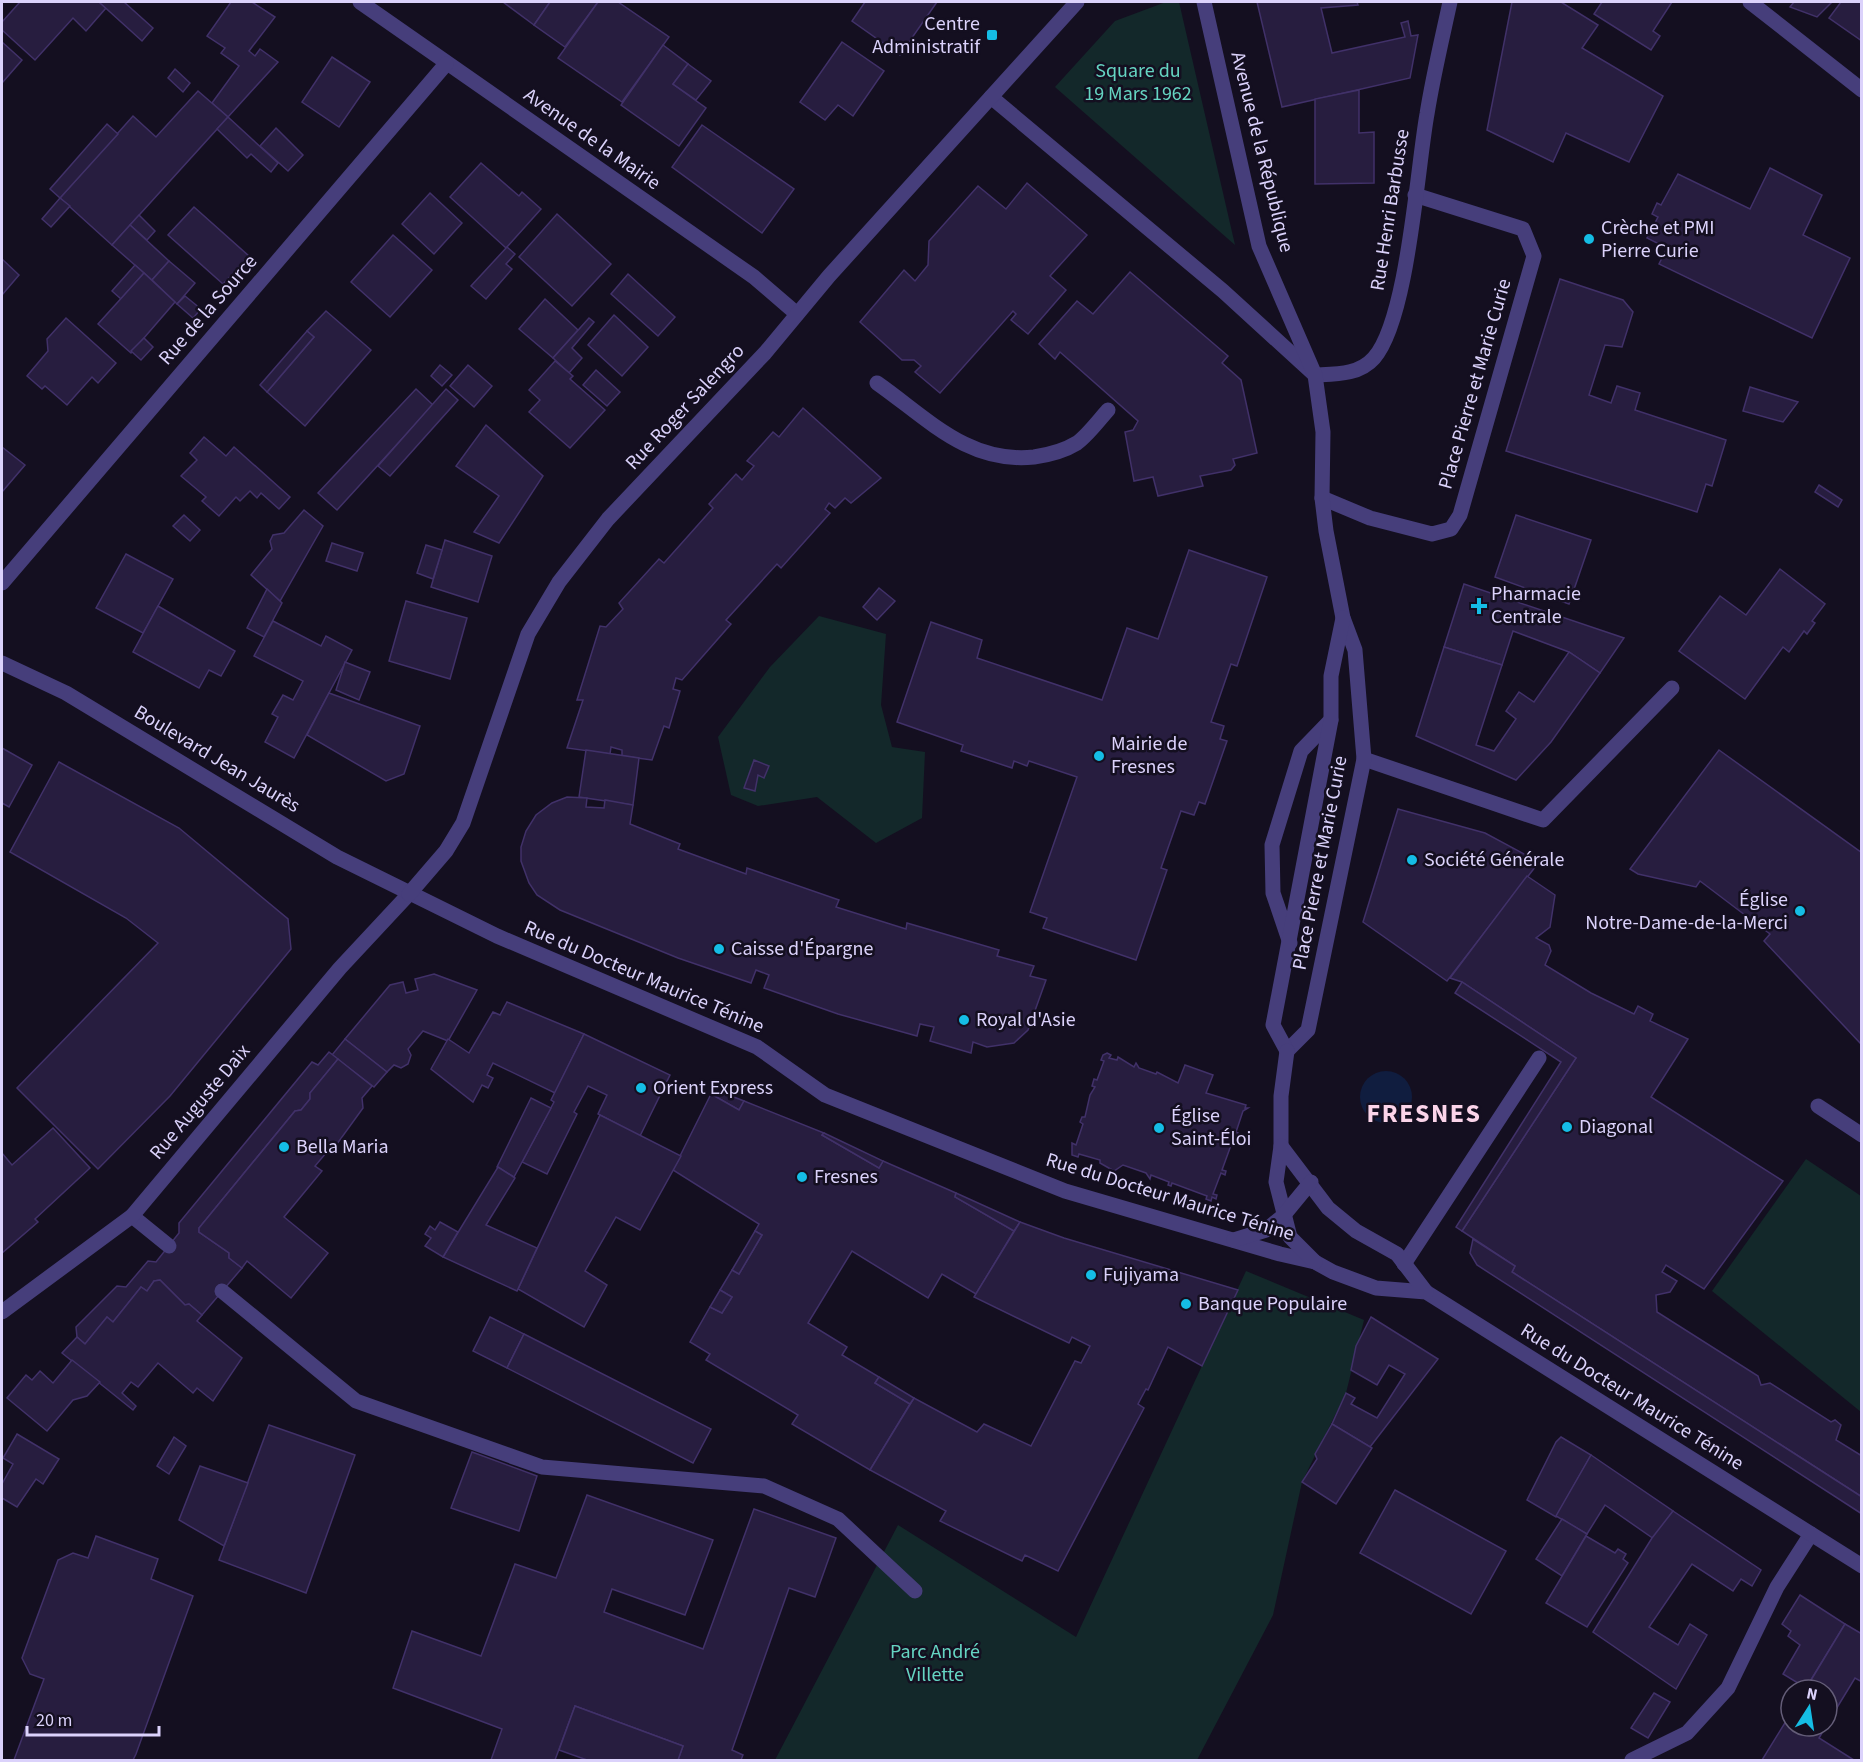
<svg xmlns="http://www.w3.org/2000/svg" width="1863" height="1762" viewBox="0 0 1863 1762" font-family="'Source Sans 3',sans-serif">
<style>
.green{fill:#13282a}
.water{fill:#101d3f}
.building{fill:#271d3f;stroke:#413169;stroke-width:1.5}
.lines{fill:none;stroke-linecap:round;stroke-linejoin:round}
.service{stroke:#463e7b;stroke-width:15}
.minor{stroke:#463e7b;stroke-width:15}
.tertiary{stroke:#463e7b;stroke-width:15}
.poi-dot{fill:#15bde5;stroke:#140f20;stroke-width:2}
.labels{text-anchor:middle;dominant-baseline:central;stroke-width:5;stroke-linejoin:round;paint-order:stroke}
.poi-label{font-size:20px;fill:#dbd2fb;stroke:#140f20;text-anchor:start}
.park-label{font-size:20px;fill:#65d4c2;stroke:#140f20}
.street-label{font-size:20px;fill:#dbd2fb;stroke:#140f20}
.district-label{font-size:26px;font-weight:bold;letter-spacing:1.5px;fill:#fbd4e9;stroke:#140f20}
</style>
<rect width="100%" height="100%" fill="#140f20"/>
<g class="green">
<polygon points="1166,2 1179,2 1235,245 1055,87 1115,21"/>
<polygon points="819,616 886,634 881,705 892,747 925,752 922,818 876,843 817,797 758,806 731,795 718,737 770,667"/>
<polygon points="1806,1159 1861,1196 1861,1412 1712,1291"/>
<polygon points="1246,1271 1364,1320 1346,1393 1302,1482 1273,1615 1197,1760 775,1760 898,1525 1076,1637"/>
</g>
<circle class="water" cx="1386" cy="1097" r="26"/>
<g class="building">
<polygon points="20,2 99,2 106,8 86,31 73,18 35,60 2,30 2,22"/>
<polygon points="99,2 124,2 153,28 142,41"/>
<polygon points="231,2 252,2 275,17 249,51 255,56 260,49 278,62 228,117 212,103 239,66 221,53 225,48 207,36"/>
<polygon points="503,2 550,2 534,25"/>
<polygon points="550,2 598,2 565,47 534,25"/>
<polygon points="598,2 618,2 669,37 622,102 558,58"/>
<polygon points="865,2 937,2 900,55 852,21"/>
<polygon points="1257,2 1357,2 1358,5 1321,8 1332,53 1405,37 1401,23 1408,21 1411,36 1418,35 1410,78 1282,107"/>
<polygon points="1512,2 1561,2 1598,25 1582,48 1663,96 1629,162 1566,133 1553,162 1487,130"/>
<polygon points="1602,2 1672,2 1653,31 1660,36 1651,50 1594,14"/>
<polygon points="1794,2 1832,2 1817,17 1790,7"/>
<polygon points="1841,2 1862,2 1862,41 1829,18"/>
<polygon points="2,42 22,60 2,83"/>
<polygon points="842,42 884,71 853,116 838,105 825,120 800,102"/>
<polygon points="663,45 688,64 673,84 706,108 679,146 621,105"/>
<polygon points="332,57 370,82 339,127 302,102"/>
<polygon points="688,64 711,81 696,100 673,84"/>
<polygon points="175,69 190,83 183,92 168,78"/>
<polygon points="1359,90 1359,133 1374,132 1374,183 1315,184 1315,99"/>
<polygon points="198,91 228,117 112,245 60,198 133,116 156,137"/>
<polygon points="228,117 278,163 271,172 251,154 247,158 217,129"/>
<polygon points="107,124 118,134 60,198 50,189"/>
<polygon points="702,125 794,189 762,233 672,167"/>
<polygon points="276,128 303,155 288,171 260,146"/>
<polygon points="481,163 519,196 522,192 541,209 506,248 450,197"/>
<polygon points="1770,168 1822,195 1803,235 1850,258 1812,338 1659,264 1667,248 1647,238 1658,217 1652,214 1657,203 1661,205 1678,174 1750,209"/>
<polygon points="1027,183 1087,235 1050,276 1066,290 1028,334 1011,320 1016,314 1013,311 940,393 915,372 921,366 914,360 902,360 860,322 904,270 915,281 928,265 929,241 978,186 1006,209"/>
<polygon points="430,193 462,223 434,254 402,224"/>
<polygon points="60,198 70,206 51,227 42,219"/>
<polygon points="194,207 249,256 223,284 168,235"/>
<polygon points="557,214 611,264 572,306 519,257"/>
<polygon points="139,215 155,231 147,240 130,225"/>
<polygon points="130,225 169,261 152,280 112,245"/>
<polygon points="393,235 432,270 390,317 351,282"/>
<polygon points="507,247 515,254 506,264 512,269 486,299 471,286"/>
<polygon points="2,259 19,275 2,295"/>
<polygon points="169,261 195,283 177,304 152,280"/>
<polygon points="135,265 144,273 121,299 112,291"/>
<polygon points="1130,272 1228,356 1222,363 1241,380 1257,453 1233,459 1235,465 1231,470 1200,476 1203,486 1158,496 1153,477 1134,481 1125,432 1133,430 1138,421 1060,352 1055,359 1039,344 1077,301 1093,314"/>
<polygon points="144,273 175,302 131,353 98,324"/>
<polygon points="628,274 675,317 658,336 611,294"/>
<polygon points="1560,279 1623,300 1633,312 1622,347 1605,345 1589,395 1611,403 1617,386 1640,393 1635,410 1726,440 1712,486 1706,484 1697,512 1506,451"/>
<polygon points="185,296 201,309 193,318 177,304"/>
<polygon points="545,299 578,330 553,358 519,329"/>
<polygon points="326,311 371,350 305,426 267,392 314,337 307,331"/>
<polygon points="614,315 648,347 622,376 588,345"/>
<polygon points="66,318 116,363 98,383 92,377 67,405 45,386 42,389 27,376 48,351 47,339"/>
<polygon points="589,318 594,322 572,348 582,358 569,373 553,358"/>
<polygon points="307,331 314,337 267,392 260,385"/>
<polygon points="144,338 153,347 141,360 131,351"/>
<polygon points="555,361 573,376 570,379 605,410 570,448 529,412 540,400 529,390"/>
<polygon points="440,365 452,375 442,386 431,376"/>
<polygon points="468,365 492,386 474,407 450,386"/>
<polygon points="596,370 620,392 607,406 583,385"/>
<polygon points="1750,387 1798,402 1783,422 1743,411"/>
<polygon points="416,389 433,405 337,510 318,493"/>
<polygon points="446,389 458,400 390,476 378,466"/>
<polygon points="803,408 881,478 851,503 845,498 835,508 829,503 825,509 830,513 781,568 777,564 726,620 731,624 682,680 676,678 673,689 680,691 669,728 664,726 652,760 622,756 622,750 611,747 610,754 567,748 583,700 577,700 600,626 606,627 623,609 619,603 659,559 664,563 713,508 709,504 736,474 742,480 754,466 747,461 773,432 779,437"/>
<polygon points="486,425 543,476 499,543 474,532 499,496 456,466"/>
<polygon points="204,437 226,456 234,447 290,497 279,509 261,493 257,498 250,491 240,501 236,497 219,516 202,501 206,497 181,476 197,460 190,453"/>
<polygon points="2,447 25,465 2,492"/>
<polygon points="1819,485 1842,500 1838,507 1815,492"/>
<polygon points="304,510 323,526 280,601 251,575 272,549 270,541 273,535 284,533"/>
<polygon points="184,515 200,530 190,541 173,526"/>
<polygon points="1516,515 1591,540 1569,604 1495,577"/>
<polygon points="445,540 492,556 478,602 431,587"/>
<polygon points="332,543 363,553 357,571 326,561"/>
<polygon points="426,545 442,550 433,579 417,573"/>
<polygon points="1189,550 1267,577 1237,666 1231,664 1211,722 1224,726 1220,739 1227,741 1205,804 1199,802 1194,815 1181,811 1161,868 1167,870 1136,960 1043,928 1047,918 1030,912 1077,777 1029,761 1027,766 1014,761 1012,768 961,751 963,745 897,722 931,622 982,640 977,658 1102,700 1127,628 1158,639"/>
<polygon points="126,554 173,579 143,633 96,608"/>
<polygon points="1780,569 1825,604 1812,621 1815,623 1807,634 1804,631 1789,652 1783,647 1745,699 1679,651 1720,596 1746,615"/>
<polygon points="1464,584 1624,638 1600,673 1569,652 1513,631 1502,665 1444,647"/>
<polygon points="879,588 895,601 877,620 863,607"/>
<polygon points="267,589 282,603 264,637 247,628"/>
<polygon points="406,601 467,618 450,679 389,661"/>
<polygon points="158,606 235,651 221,676 209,670 199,688 133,652"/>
<polygon points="273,621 321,646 326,636 352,650 294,758 265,742 278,717 272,714 283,695 293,700 303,681 254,656"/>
<polygon points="1444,647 1502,665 1476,745 1494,751 1516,719 1506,711 1519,692 1534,702 1569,652 1600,673 1551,742 1516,780 1416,736"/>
<polygon points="345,662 370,672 359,700 336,690"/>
<polygon points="329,693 420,726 404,774 386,781 307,735"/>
<polygon points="2,748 32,765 9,807 2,803"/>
<polygon points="586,750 639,758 633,805 579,797"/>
<polygon points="1719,750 1862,853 1862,1045 1764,941 1770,934 1700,881 1696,887 1638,874 1630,869"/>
<polygon points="754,760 769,766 764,778 758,775 755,791 744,788"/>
<polygon points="59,762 179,828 288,919 291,949 170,1096 98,1169 17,1088 158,943 126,918 10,852"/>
<polygon points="567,797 587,798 586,807 604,808 605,800 633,805 630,824 680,844 678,849 746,874 747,868 839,900 836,907 906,929 907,923 999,950 997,956 1034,966 1030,976 1046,980 1028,1030 1014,1043 987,1047 973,1042 971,1053 930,1041 934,1027 920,1024 917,1036 838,1014 764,988 769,975 756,970 751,983 678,958 560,910 537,895 529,883 521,861 521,847 526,831 536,815 552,803"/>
<polygon points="1398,809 1485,833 1539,862 1447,981 1363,922"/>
<polygon points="1527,876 1555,895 1550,927 1536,938 1549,945 1551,951 1545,965 1591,993 1634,1014 1638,1006 1653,1014 1650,1021 1688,1039 1651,1097 1783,1181 1704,1289 1666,1265 1662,1272 1677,1281 1670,1292 1656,1295 1657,1312 1758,1376 1761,1385 1770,1383 1831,1422 1835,1420 1841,1425 1836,1440 1862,1456 1862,1497 1512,1272 1515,1266 1462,1231 1576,1058 1462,982 1450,978"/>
<polygon points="434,974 477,990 448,1041 423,1031 408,1049 411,1055 408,1064 401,1068 394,1065 387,1072 345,1039 390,985 403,982 406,993 418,990 415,979"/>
<polygon points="1462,982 1576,1058 1462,1231 1456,1227 1561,1062 1455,993"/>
<polygon points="507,1002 584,1034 555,1093 493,1063 487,1075 493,1078 488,1088 482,1085 473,1102 431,1069 448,1039 469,1053 493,1012 500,1015"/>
<polygon points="584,1034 670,1075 640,1136 598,1114 607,1095 588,1086 574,1112 577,1114 547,1174 522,1162 554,1102 551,1100"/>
<polygon points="345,1039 387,1072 374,1087 332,1055"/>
<polygon points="329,1052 338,1059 310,1093 310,1099 301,1110 295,1111 199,1228 199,1232 229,1253 229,1258 242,1268 202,1315 189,1304 185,1305 160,1280 154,1281 147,1291 141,1287 113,1322 107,1317 85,1344 77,1337 76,1327 117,1286 126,1287 148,1261 156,1262 179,1233 179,1223 312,1062 318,1065"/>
<polygon points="1107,1053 1111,1055 1109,1058 1117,1060 1118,1057 1134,1067 1136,1063 1139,1068 1156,1074 1157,1072 1178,1083 1185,1065 1213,1075 1206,1093 1246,1105 1245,1108 1248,1108 1243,1111 1236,1132 1240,1134 1238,1138 1234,1137 1222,1170 1226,1171 1225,1175 1221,1173 1213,1194 1217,1195 1216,1199 1212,1197 1211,1201 1206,1199 1207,1196 1172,1183 1171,1186 1168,1185 1169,1182 1151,1175 1150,1179 1146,1173 1123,1165 1114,1171 1100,1163 1100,1160 1079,1154 1078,1157 1072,1155 1072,1143 1076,1145 1083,1124 1080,1122 1082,1117 1085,1117 1090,1095 1095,1087 1092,1086 1094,1079 1097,1080 1104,1061 1101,1060 1103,1055"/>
<polygon points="338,1059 372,1086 362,1098 363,1108 337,1144 332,1146 315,1166 322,1171 284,1217 328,1253 291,1298 247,1261 242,1268 229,1258 229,1253 199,1232 199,1228 295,1111 301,1110 310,1099 310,1093"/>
<polygon points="713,1089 744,1101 739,1110 711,1094"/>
<polygon points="711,1094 739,1110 744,1101 824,1133 822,1135 879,1168 883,1161 956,1193 955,1197 1014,1231 976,1294 942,1274 928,1298 852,1251 808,1323 847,1347 842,1355 879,1377 875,1383 910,1404 870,1470 792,1424 798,1415 706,1360 710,1354 690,1342 710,1307 722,1313 732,1297 720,1290 732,1270 739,1274 762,1235 755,1231 759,1224 673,1170"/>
<polygon points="531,1098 551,1108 514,1177 497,1167"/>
<polygon points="600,1115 681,1156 640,1230 616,1217 585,1271 607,1285 584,1327 518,1289"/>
<polygon points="53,1128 90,1168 35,1219 38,1222 2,1253 2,1153 12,1165"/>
<polygon points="824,1133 883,1161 879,1168 822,1135"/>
<polygon points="498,1167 515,1178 486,1225 537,1248 517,1291 443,1257"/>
<polygon points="956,1193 1020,1222 1014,1231 955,1197"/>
<polygon points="440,1222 458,1232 443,1257 425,1246 431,1238 425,1234 430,1226 435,1230"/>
<polygon points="1020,1222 1064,1238 1238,1290 1202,1366 1168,1347 1148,1390 1146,1389 1138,1404 1144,1408 1058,1571 1025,1555 1022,1561 940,1521 946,1511 870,1470 914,1398 977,1432 984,1424 1031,1446 1075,1361 1081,1363 1090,1346 1072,1337 1069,1343 974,1297"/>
<polygon points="755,1231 762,1235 739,1274 732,1270"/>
<polygon points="1473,1239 1515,1266 1512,1272 1862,1497 1862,1514 1477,1265 1470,1253"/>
<polygon points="160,1280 185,1305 189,1304 202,1315 197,1321 242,1358 213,1401 197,1388 193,1393 158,1363 138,1387 131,1382 122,1393 136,1406 133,1410 62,1353 77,1337 85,1344 107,1317 113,1322 141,1287 147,1291 154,1281"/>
<polygon points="720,1290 732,1297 722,1313 710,1307"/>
<polygon points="490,1317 524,1334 507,1368 473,1351"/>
<polygon points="1371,1317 1438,1359 1370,1447 1332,1424 1346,1393 1355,1398 1351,1404 1377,1418 1405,1374 1389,1365 1377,1385 1351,1370 1356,1346"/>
<polygon points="524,1334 711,1429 693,1463 507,1368"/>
<polygon points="72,1360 100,1382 87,1396 73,1400 47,1431 7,1398 26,1375 32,1380 40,1371 53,1383"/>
<polygon points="879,1377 914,1398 910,1404 875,1383"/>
<polygon points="1332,1424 1372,1448 1336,1504 1302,1482 1317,1459 1315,1454"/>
<polygon points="269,1425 355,1455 306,1593 219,1560"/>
<polygon points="17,1434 59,1459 43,1484 36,1479 17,1507 2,1498 2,1484 13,1464 3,1458"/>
<polygon points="174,1437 186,1446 169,1474 157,1466"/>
<polygon points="1561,1437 1591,1455 1556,1517 1527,1500 1556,1442"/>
<polygon points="472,1452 537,1476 519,1531 451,1508"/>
<polygon points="1591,1455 1673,1511 1654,1539 1605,1505 1587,1534 1556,1516"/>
<polygon points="200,1466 248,1483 224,1546 179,1520"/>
<polygon points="1395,1490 1506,1551 1471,1614 1360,1553"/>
<polygon points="587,1495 713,1540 685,1615 612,1589 604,1612 703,1649 754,1509 836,1538 815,1597 789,1588 732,1750 743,1755 741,1760 678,1760 683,1746 575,1706 555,1760 491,1760 502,1729 393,1688 412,1631 481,1656 515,1564 556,1578"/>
<polygon points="1673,1511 1761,1570 1752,1586 1741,1579 1733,1591 1692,1564 1649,1627 1678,1645 1690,1624 1707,1635 1676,1689 1593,1632 1652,1538"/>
<polygon points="1562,1519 1587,1534 1562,1576 1536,1559"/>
<polygon points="96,1536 158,1559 151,1579 193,1596 136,1754 133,1760 14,1760 44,1679 30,1674 22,1658 58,1560 73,1553 88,1558"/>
<polygon points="1586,1536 1615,1553 1618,1549 1626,1554 1623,1559 1628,1563 1587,1627 1546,1603"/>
<polygon points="1800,1595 1845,1624 1806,1688 1783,1674 1800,1645 1788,1636 1791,1631 1782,1624"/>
<polygon points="1845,1624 1862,1634 1862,1682 1855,1678 1827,1724 1827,1690 1805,1690"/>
<polygon points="1654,1693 1670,1702 1648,1738 1631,1728"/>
<polygon points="575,1706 683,1746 678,1760 587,1760 559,1750"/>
<polygon points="1791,1713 1791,1726 1826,1726 1819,1738 1854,1760 1762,1760"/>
</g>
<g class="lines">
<g class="service">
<path d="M 877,383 C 927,418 968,464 1034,457 C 1048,455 1064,451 1077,443 C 1088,435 1099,420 1108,410"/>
<polyline points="1322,498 1370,518 1432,534 1451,529 1460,515 1534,256 1523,229 1415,195"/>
<polyline points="1364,759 1543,820 1672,688"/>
<polyline points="1290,943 1273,893 1272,845 1301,751 1331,720"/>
<polyline points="1818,1106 1862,1135"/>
<polyline points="132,1216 169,1246"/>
<polyline points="1404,1264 1539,1058"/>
<polyline points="222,1291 356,1401 542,1467 764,1486 838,1519 915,1591"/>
<polyline points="1632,1760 1687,1733 1728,1688 1777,1587 1811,1534"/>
</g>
<g class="minor">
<polyline points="360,2 754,277 797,314"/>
<polyline points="1750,2 1862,90"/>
<path d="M 991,97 L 1223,291 L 1315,375 C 1336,374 1359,375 1374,358 C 1408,319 1417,169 1427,114 C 1433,76 1442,39 1450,2"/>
<polyline points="2,583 446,64"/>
<polyline points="2,1312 132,1216 340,968 409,894"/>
</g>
<g class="tertiary">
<polyline points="1204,2 1259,246 1315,375 1323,432 1322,498 1326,531 1343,618 1355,650 1364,759 1308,1030 1287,1051"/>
<polyline points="2,663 66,693 337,857 497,936 757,1047 825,1095 1065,1191 1280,1254 1315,1262 1333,1272 1376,1288 1426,1292 1862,1566"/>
<polyline points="409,894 446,851 463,823 528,634 559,582 608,519 765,353 829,276 1077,2"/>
<polyline points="1287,1051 1273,1025 1331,720 1331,676 1343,618"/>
<polyline points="1287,1051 1281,1096 1281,1146 1276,1182 1290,1237 1315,1262"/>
<polyline points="1281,1146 1328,1208 1356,1231 1397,1254 1426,1292"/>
<polyline points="1234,1240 1266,1230 1283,1216 1311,1182"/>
</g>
</g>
<g class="poi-dot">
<rect x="986" y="29" width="12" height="12" rx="3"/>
<circle cx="1589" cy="239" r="6"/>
<path d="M1476 597h6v6h6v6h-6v6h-6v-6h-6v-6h6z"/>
<circle cx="1099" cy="756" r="6"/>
<circle cx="1412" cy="860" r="6"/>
<circle cx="1800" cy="911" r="6"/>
<circle cx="719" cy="949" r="6"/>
<circle cx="964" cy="1020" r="6"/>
<circle cx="641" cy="1088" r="6"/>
<circle cx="1567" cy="1127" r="6"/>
<circle cx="1159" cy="1128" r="6"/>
<circle cx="284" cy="1147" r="6"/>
<circle cx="802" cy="1177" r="6"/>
<circle cx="1091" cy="1275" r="6"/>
<circle cx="1186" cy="1304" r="6"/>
</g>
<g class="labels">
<g class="poi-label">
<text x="980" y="24" text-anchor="end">Centre<tspan x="980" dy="23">Administratif</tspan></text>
<text x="1601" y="228">Crèche et PMI<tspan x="1601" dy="23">Pierre Curie</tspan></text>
<text x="1491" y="594">Pharmacie<tspan x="1491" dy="23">Centrale</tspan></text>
<text x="1111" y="744">Mairie de<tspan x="1111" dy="23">Fresnes</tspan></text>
<text x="1424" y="860">Société Générale</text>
<text x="1788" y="900" text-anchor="end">Église<tspan x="1788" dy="23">Notre-Dame-de-la-Merci</tspan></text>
<text x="731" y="949">Caisse d'Épargne</text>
<text x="976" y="1020">Royal d'Asie</text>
<text x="653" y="1088">Orient Express</text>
<text x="1171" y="1116">Église<tspan x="1171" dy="23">Saint-Éloi</tspan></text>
<text x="1579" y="1127">Diagonal</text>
<text x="296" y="1147">Bella Maria</text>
<text x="814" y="1177">Fresnes</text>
<text x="1103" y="1275">Fujiyama</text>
<text x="1198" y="1304">Banque Populaire</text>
</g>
<g class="park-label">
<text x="1138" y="71">Square du<tspan x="1138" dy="23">19 Mars 1962</tspan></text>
<text x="935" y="1652">Parc André<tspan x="935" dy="23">Villette</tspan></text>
</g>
<g class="street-label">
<text transform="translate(592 139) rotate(35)">Avenue de la Mairie</text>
<text transform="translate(1262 152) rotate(76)">Avenue de la République</text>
<text transform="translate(1390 210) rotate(-81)">Rue Henri Barbusse</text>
<text transform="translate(208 310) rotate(-49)">Rue de la Source</text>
<text transform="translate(1475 384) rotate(-74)">Place Pierre et Marie Curie</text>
<text transform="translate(685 407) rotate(-47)">Rue Roger Salengro</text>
<text transform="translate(217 759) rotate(31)">Boulevard Jean Jaurès</text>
<text transform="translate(1320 863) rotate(-79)">Place Pierre et Marie Curie</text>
<text transform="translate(644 977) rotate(23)">Rue du Docteur Maurice Ténine</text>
<text transform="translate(200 1102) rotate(-50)">Rue Auguste Daix</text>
<text transform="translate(1170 1197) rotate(17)">Rue du Docteur Maurice Ténine</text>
<text transform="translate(1632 1397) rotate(32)">Rue du Docteur Maurice Ténine</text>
</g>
<g class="district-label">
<text x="1424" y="1113">FRESNES</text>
</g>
</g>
<rect width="1863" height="1762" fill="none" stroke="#dbd2fb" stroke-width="6"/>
<g transform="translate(1809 1708) rotate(12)"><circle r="28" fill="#140f20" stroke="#645d78" stroke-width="1.5"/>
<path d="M0-4.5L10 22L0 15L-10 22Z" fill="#15bde5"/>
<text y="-9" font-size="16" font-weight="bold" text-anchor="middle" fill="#dbd2fb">N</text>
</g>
<path d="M27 1726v9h132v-9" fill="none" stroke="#dbd2fb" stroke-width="3"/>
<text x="36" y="1726" font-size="18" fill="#dbd2fb" stroke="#140f20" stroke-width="4.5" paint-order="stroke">20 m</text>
</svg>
